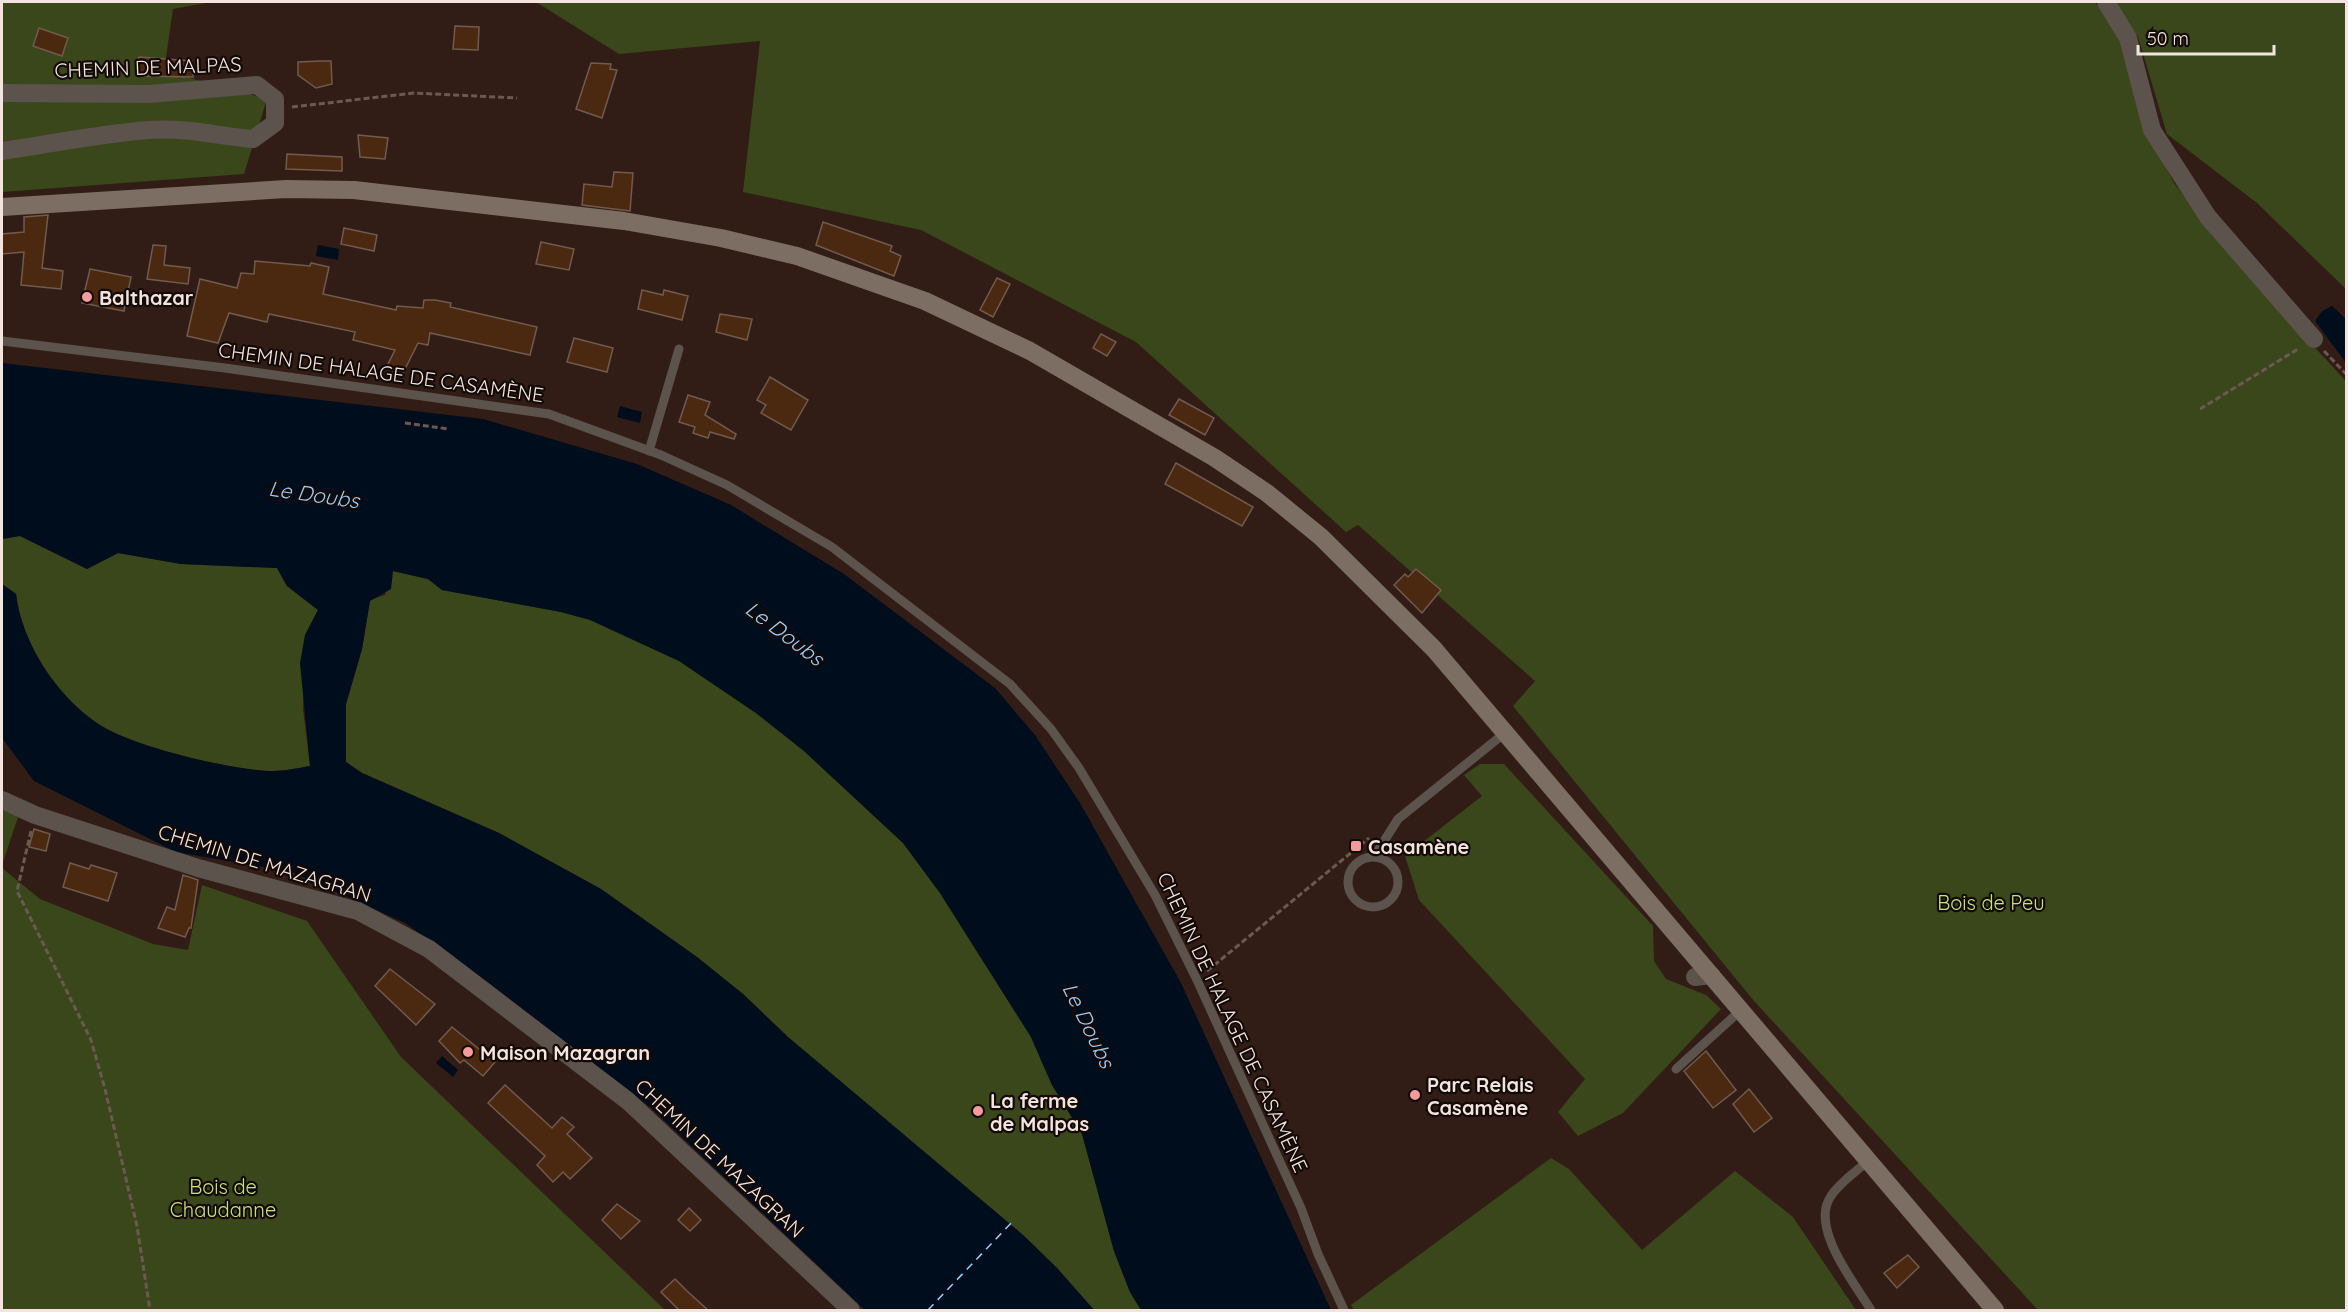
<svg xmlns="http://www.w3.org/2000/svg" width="2348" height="1312" viewBox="0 0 2348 1312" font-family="Quicksand,sans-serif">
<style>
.green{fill:#39471b}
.water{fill:#000d1c}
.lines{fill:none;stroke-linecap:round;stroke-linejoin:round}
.ferry{stroke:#9acdf8;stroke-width:1.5;stroke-dasharray:8 6;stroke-linecap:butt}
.building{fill:#4b2810;stroke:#715b4e;stroke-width:1.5}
.path{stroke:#6c5953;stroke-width:3;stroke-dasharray:6 3;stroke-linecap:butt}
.service{stroke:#5c534c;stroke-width:9}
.minor{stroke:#5c534c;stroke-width:18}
.secondary{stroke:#7c6e63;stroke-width:18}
.poi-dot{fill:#f59b9b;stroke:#130a07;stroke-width:2}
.labels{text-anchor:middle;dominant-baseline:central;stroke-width:4.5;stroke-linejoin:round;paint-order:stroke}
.street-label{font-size:20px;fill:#f3e4df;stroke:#130a07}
.poi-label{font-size:20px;font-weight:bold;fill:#f3e4df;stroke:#130a07;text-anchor:start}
.park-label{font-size:20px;fill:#c3e47d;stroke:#130a07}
.water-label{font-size:21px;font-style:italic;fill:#9acdf8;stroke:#130a07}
</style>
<rect width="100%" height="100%" fill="#321d16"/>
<g class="green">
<polygon points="2,2 211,2 173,9 164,71 267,99 244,174 2,192"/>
<polygon points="536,2 2095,2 2124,39 2148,133 2174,183 2240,267 2346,381 2346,1310 2038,1310 1754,1001 1513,706 1535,681 1358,525 1346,532 1136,342 921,230 743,192 760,41 619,54"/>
<polygon points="2115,2 2346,2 2346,289 2257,203 2167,134 2138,37"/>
<path d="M 20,536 L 87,569 L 118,553 L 181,564 L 277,568 L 287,586 L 318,610 L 305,635 L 303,709 L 310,766 C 298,768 285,771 273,771 C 234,771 129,746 97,723 C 56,695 22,643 16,594 L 2,584 L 2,539 Z"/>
<polygon points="392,571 428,579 442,590 561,612 591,620 679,661 756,713 804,751 903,843 940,893 1031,1037 1052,1085 1082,1134 1114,1251 1130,1292 1141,1310 1094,1310 1057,1268 1023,1235 788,1037 743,994 697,957 601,889 499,833 362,773 346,762 346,704 362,649 370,600 385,595"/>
<polygon points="1480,764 1504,764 1653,926 1654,961 1666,979 1706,995 1721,1009 1623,1113 1578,1136 1558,1112 1585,1079 1419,900 1405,856 1482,796 1464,775"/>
<polygon points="2,810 18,817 2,865"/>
<polygon points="2,868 40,899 153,944 188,950 202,885 307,921 401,1057 665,1310 2,1310"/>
<polygon points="1551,1158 1569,1169 1642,1250 1735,1171 1793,1217 1856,1310 1354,1310 1351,1305"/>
</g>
<g class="water">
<polygon points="318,245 339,249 338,260 316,256"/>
<polygon points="2332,306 2346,319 2346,363 2315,321 2322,311"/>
<path d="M 2,363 L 483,419 L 637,464 L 731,505 L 844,574 L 995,688 L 1035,735 L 1080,803 L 1181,983 L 1331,1310 L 1141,1310 L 1130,1292 L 1114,1251 L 1082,1134 L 1052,1085 L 1031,1037 L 940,893 L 903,843 L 804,751 L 756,713 L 679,661 L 590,620 L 561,612 L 442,590 L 428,579 L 393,571 L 391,589 L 370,601 L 362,649 L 346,704 L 346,762 L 362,773 L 499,833 L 601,889 L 697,957 L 743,994 L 788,1037 L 1023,1235 L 1057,1268 L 1094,1310 L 865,1310 L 650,1107 L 489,983 L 405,923 L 292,872 L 176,852 L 34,781 L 2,738 L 2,584 L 16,594 C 22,643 56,695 97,723 C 129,746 234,771 273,771 C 285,771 298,768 310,766 L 300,663 L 305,635 L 318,610 L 287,586 L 277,568 L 181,564 L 118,553 L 87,569 L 20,536 L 2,539 Z"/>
<polygon points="620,406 642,412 640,423 617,417"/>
<polygon points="442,1056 458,1070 453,1077 436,1063"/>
</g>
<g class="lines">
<polyline class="ferry" points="928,1310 1015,1219"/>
</g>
<g class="building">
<polygon points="455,26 479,27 478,50 453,49"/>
<polygon points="39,28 68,38 62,56 33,46"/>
<polygon points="139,57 192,61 193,77 139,76 140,72 136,72"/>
<polygon points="321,61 331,61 332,84 316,88 298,75 298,62"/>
<polygon points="591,63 611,64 610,69 617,70 602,118 576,109"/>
<polygon points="358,135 388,138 385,159 360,157"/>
<polygon points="287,154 342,157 342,171 286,169"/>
<polygon points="614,172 633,173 630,211 582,205 584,184 612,187"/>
<polygon points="48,215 42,268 63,271 61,289 21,285 24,252 2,254 2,234 24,232 24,217"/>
<polygon points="823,222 892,246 890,251 901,256 894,276 816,245"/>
<polygon points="344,228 377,235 374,251 341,244"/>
<polygon points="541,242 574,249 569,270 536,264"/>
<polygon points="153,245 166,246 164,265 190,268 188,284 147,279"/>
<polygon points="255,261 310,266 311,263 329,267 323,294 396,310 397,306 423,308 424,300 435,300 451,303 450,307 537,327 530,355 430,333 428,345 418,343 402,375 386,368 395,350 353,340 355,332 269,314 267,322 229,313 218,343 187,336 200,279 237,288 241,273 254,274"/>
<polygon points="90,269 131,277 124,311 82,303"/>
<polygon points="997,278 1010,284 993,317 980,310"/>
<polygon points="642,290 663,295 664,290 688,296 682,320 638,309"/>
<polygon points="720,314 752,319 747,340 716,332"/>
<polygon points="1101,334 1116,342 1107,356 1093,348"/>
<polygon points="574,338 613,348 607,372 567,362"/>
<polygon points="770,377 808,400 791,430 761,413 766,405 757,400"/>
<polygon points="688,395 710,402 705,415 736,434 734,439 710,432 708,438 693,433 695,427 679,422"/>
<polygon points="1179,399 1214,418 1205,435 1169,415"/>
<polygon points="1176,463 1253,507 1242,526 1165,484"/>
<polygon points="1416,569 1441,590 1422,613 1394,585 1405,574 1408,577"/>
<polygon points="34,829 50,834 46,851 29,847"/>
<polygon points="70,863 89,869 91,865 117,873 108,901 63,887"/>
<polygon points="183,875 198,880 191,928 189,928 185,937 158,928 167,907 175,910"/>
<polygon points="390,969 435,1004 416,1025 375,986"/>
<polygon points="452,1027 495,1062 483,1076 464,1060 460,1063 439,1041"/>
<polygon points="1706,1051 1736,1090 1713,1108 1684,1071"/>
<polygon points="505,1085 552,1128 562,1117 574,1127 567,1134 592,1158 570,1179 563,1172 553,1182 537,1165 545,1156 488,1103"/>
<polygon points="1749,1089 1772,1118 1754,1132 1733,1104"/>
<polygon points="617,1204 640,1221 621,1239 602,1220"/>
<polygon points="689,1208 701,1220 690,1231 678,1220"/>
<polygon points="1908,1255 1919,1267 1897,1288 1884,1273"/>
<polygon points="675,1279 687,1291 709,1311 680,1311 661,1292"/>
</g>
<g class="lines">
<g class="path">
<polyline points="292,107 414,93 517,98"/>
<polyline points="2324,351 2346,374"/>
<polyline points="2200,409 2298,349"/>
<polyline points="405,423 449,429"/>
<polyline points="31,831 17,891 91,1040 105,1089 137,1226 150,1310"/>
<polyline points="1207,971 1369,838"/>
</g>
<g class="service">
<polyline points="2,341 225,368 549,414 661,455 727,485 832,547 1010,684 1051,729 1079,768 1155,895 1197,980 1301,1208 1318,1254 1344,1310"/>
<polyline points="649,451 679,349"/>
<circle cx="1373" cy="882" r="25"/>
<polyline points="1374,857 1398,819 1506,732"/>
<polyline points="1676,1069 1741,1010"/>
<path d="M 1869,1160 C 1857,1171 1840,1182 1831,1196 C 1809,1227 1855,1284 1871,1310"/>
</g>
<g class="minor">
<polyline points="2106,2 2128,38 2152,130 2208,217 2314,339"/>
<path d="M 2,93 L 149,94 L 257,85 L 275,99 L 275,123 L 253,139 C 217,136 185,127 148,130 C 99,134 50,144 2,151"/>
<polyline points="2,800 35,815 198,868 358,911 429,949 628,1101 851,1310"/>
<polyline points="1695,977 1711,975"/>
</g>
<polyline class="secondary" points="2,207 286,189 354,190 624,221 721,238 797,256 925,301 1030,351 1215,458 1267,493 1321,537 1434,649 1995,1310"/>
</g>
<g class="poi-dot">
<circle cx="87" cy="297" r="6"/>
<rect x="1350" y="840" width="12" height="12" rx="3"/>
<circle cx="468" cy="1052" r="6"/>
<circle cx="1415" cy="1095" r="6"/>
<circle cx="978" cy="1111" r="6"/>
</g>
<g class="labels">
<g class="street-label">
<text transform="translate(148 67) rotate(-2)">CHEMIN DE MALPAS</text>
<text transform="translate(381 372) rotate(8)">CHEMIN DE HALAGE DE CASAMÈNE</text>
<text transform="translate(265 863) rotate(17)">CHEMIN DE MAZAGRAN</text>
<text transform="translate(1233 1022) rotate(65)">CHEMIN DE HALAGE DE CASAMÈNE</text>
<text transform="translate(720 1158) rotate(43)">CHEMIN DE MAZAGRAN</text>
</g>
<g class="poi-label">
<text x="99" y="297">Balthazar</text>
<text x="1368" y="846">Casamène</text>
<text x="480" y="1052">Maison Mazagran</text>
<text x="1427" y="1084">Parc Relais<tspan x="1427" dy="23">Casamène</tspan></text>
<text x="990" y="1100">La ferme<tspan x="990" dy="23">de Malpas</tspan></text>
</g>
<g class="park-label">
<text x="1991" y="902">Bois de Peu</text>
<text x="223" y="1186">Bois de<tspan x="223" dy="23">Chaudanne</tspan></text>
</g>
<g class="water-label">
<text transform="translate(314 494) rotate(8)">Le Doubs</text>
<text transform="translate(785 633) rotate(37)">Le Doubs</text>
<text transform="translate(1089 1025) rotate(64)">Le Doubs</text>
</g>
</g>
<rect width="2348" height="1312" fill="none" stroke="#f3e4df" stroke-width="6"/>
<path d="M2138 45v9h136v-9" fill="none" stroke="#f3e4df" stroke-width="3"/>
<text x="2147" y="45" font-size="18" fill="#f3e4df" stroke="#130a07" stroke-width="4.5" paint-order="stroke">50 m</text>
</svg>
